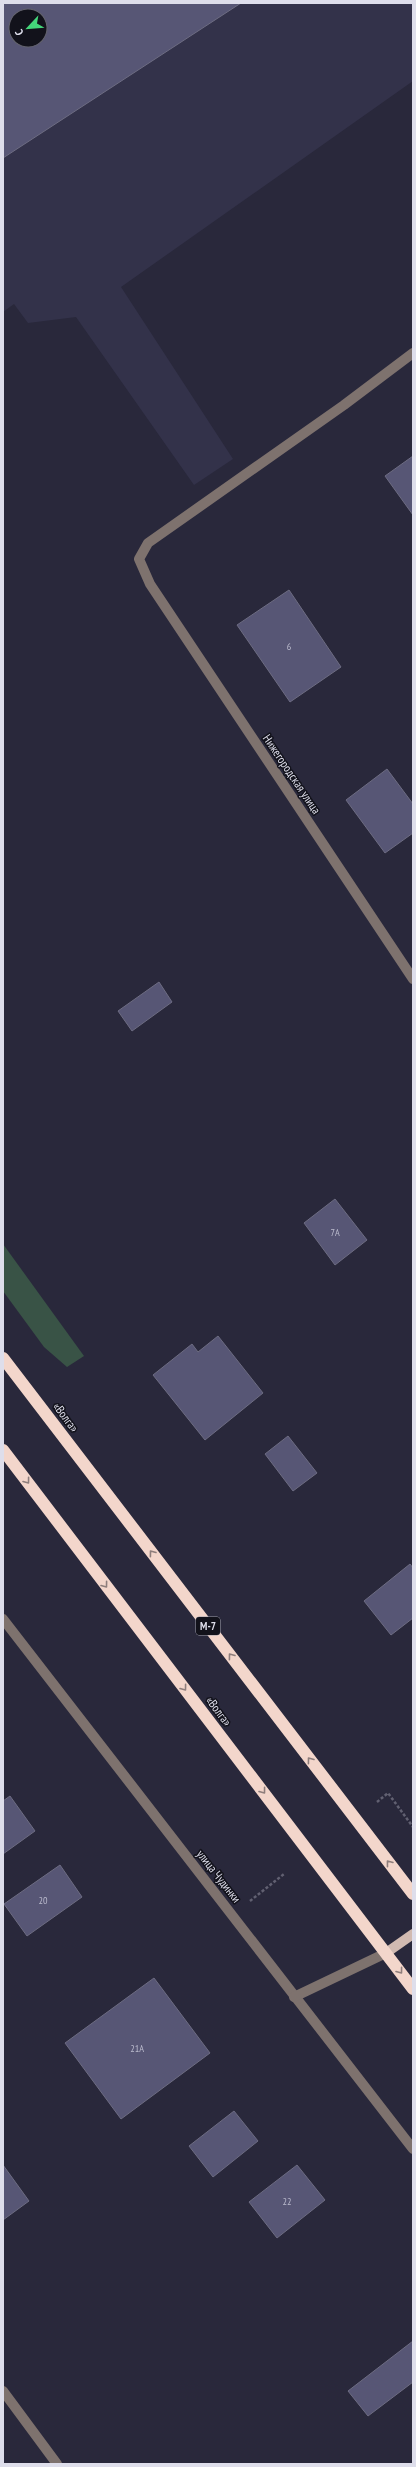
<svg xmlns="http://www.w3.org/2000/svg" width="416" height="2467" viewBox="0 0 416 2467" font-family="'PT Sans Narrow',sans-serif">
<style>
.built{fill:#33324a;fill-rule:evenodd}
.green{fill:#395346}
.building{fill:#575675;stroke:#6d6c82;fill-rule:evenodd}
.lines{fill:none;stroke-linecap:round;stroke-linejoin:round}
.path{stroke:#616071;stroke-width:2.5;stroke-dasharray:3 2;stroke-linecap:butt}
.minor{stroke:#7e726e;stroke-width:10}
.major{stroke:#d1bab1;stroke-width:10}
.highway{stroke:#f3d6cb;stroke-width:12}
.oneway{stroke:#8e7e7c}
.labels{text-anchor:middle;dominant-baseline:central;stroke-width:3;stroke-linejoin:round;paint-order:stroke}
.number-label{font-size:10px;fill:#bcbcce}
.shield{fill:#12121b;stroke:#a1a1ad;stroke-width:1}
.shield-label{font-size:11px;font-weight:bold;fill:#dedeeb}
.street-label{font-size:12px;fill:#dedeeb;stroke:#12121b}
</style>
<rect width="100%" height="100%" fill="#29283b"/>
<path class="built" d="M 3,3 L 413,3 L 413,81 L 121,287 L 233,459 L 194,485 L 76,317 L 28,323 L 14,304 L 3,312 ZM 16,16 L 40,16 L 40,40 L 16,40 Z"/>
<polygon class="green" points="3,1244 84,1356 67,1367 44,1347 3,1291"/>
<g class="building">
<path d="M 3,3 L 241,3 L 3,158 ZM 16,16 L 40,16 L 40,40 L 16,40 Z"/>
<polygon points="413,456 413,515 385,476"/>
<polygon points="289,590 341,667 290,702 237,625"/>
<polygon points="387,769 413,804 413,833 385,853 346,800"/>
<polygon points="159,982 172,1002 132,1031 118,1011"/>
<polygon points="335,1199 367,1240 335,1265 304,1223"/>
<polygon points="218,1336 263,1393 205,1440 153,1375 192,1344 198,1352"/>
<polygon points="288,1436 317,1473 293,1491 265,1454"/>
<polygon points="410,1564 413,1568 413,1618 391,1635 364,1601"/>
<polygon points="10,1796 35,1831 3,1854 3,1801"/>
<polygon points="60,1865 82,1897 27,1936 4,1904"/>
<polygon points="154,1978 210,2053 121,2119 65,2043"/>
<polygon points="234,2111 258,2141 213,2177 189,2146"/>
<polygon points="3,2165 29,2201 3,2220"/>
<polygon points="297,2165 325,2200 277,2238 249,2202"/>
<polygon points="413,2341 413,2382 368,2416 348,2391"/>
</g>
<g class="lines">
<g class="path">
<polyline points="377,1802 388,1793 413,1827"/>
<polyline points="250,1901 284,1874"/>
</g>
<g class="minor">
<polyline points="413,353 344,405 148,543 139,559 150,584 413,979"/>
<polyline points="3,1619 413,2149"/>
<polyline points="294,1997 386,1953"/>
<polyline points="3,2391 57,2464"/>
</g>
<polyline class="major" points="386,1953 413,1934"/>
<g class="highway">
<polyline points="3,1358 413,1894"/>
<polyline points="3,1450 413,1989"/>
</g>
</g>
<defs><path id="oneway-chevron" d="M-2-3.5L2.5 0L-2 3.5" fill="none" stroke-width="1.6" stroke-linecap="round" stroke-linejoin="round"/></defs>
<g class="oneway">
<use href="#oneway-chevron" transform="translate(27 1481) rotate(53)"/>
<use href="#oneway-chevron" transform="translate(152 1553) rotate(-127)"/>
<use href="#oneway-chevron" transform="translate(105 1585) rotate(53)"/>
<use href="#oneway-chevron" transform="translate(231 1656) rotate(-127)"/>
<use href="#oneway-chevron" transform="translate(184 1688) rotate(53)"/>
<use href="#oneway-chevron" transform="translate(310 1760) rotate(-127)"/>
<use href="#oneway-chevron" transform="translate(263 1791) rotate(53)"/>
<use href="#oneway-chevron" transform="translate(389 1863) rotate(-128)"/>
<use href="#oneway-chevron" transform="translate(400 1971) rotate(53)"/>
</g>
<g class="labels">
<g class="number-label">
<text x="289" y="646">6</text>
<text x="335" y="1232">7А</text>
<text x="43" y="1900">20</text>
<text x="137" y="2048">21А</text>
<text x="287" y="2201">22</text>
</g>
<rect class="shield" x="196" y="1617" width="24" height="18" rx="3"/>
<g class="shield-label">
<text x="208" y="1626">М-7</text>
</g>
<g class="street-label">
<text transform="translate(292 774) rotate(56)">Нижегородская улица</text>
<text transform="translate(66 1417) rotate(53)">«Волга»</text>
<text transform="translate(219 1711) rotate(53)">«Волга»</text>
<text transform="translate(219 1876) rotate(52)">улица Чудинки</text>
</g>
</g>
<rect width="416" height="2467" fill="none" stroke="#dedeeb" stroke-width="8"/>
<g transform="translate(28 28) rotate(244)"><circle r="19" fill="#12121b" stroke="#64646e"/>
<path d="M0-3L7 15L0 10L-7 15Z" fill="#44d77a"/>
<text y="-6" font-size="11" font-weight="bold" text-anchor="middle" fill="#dedeeb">С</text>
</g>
</svg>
